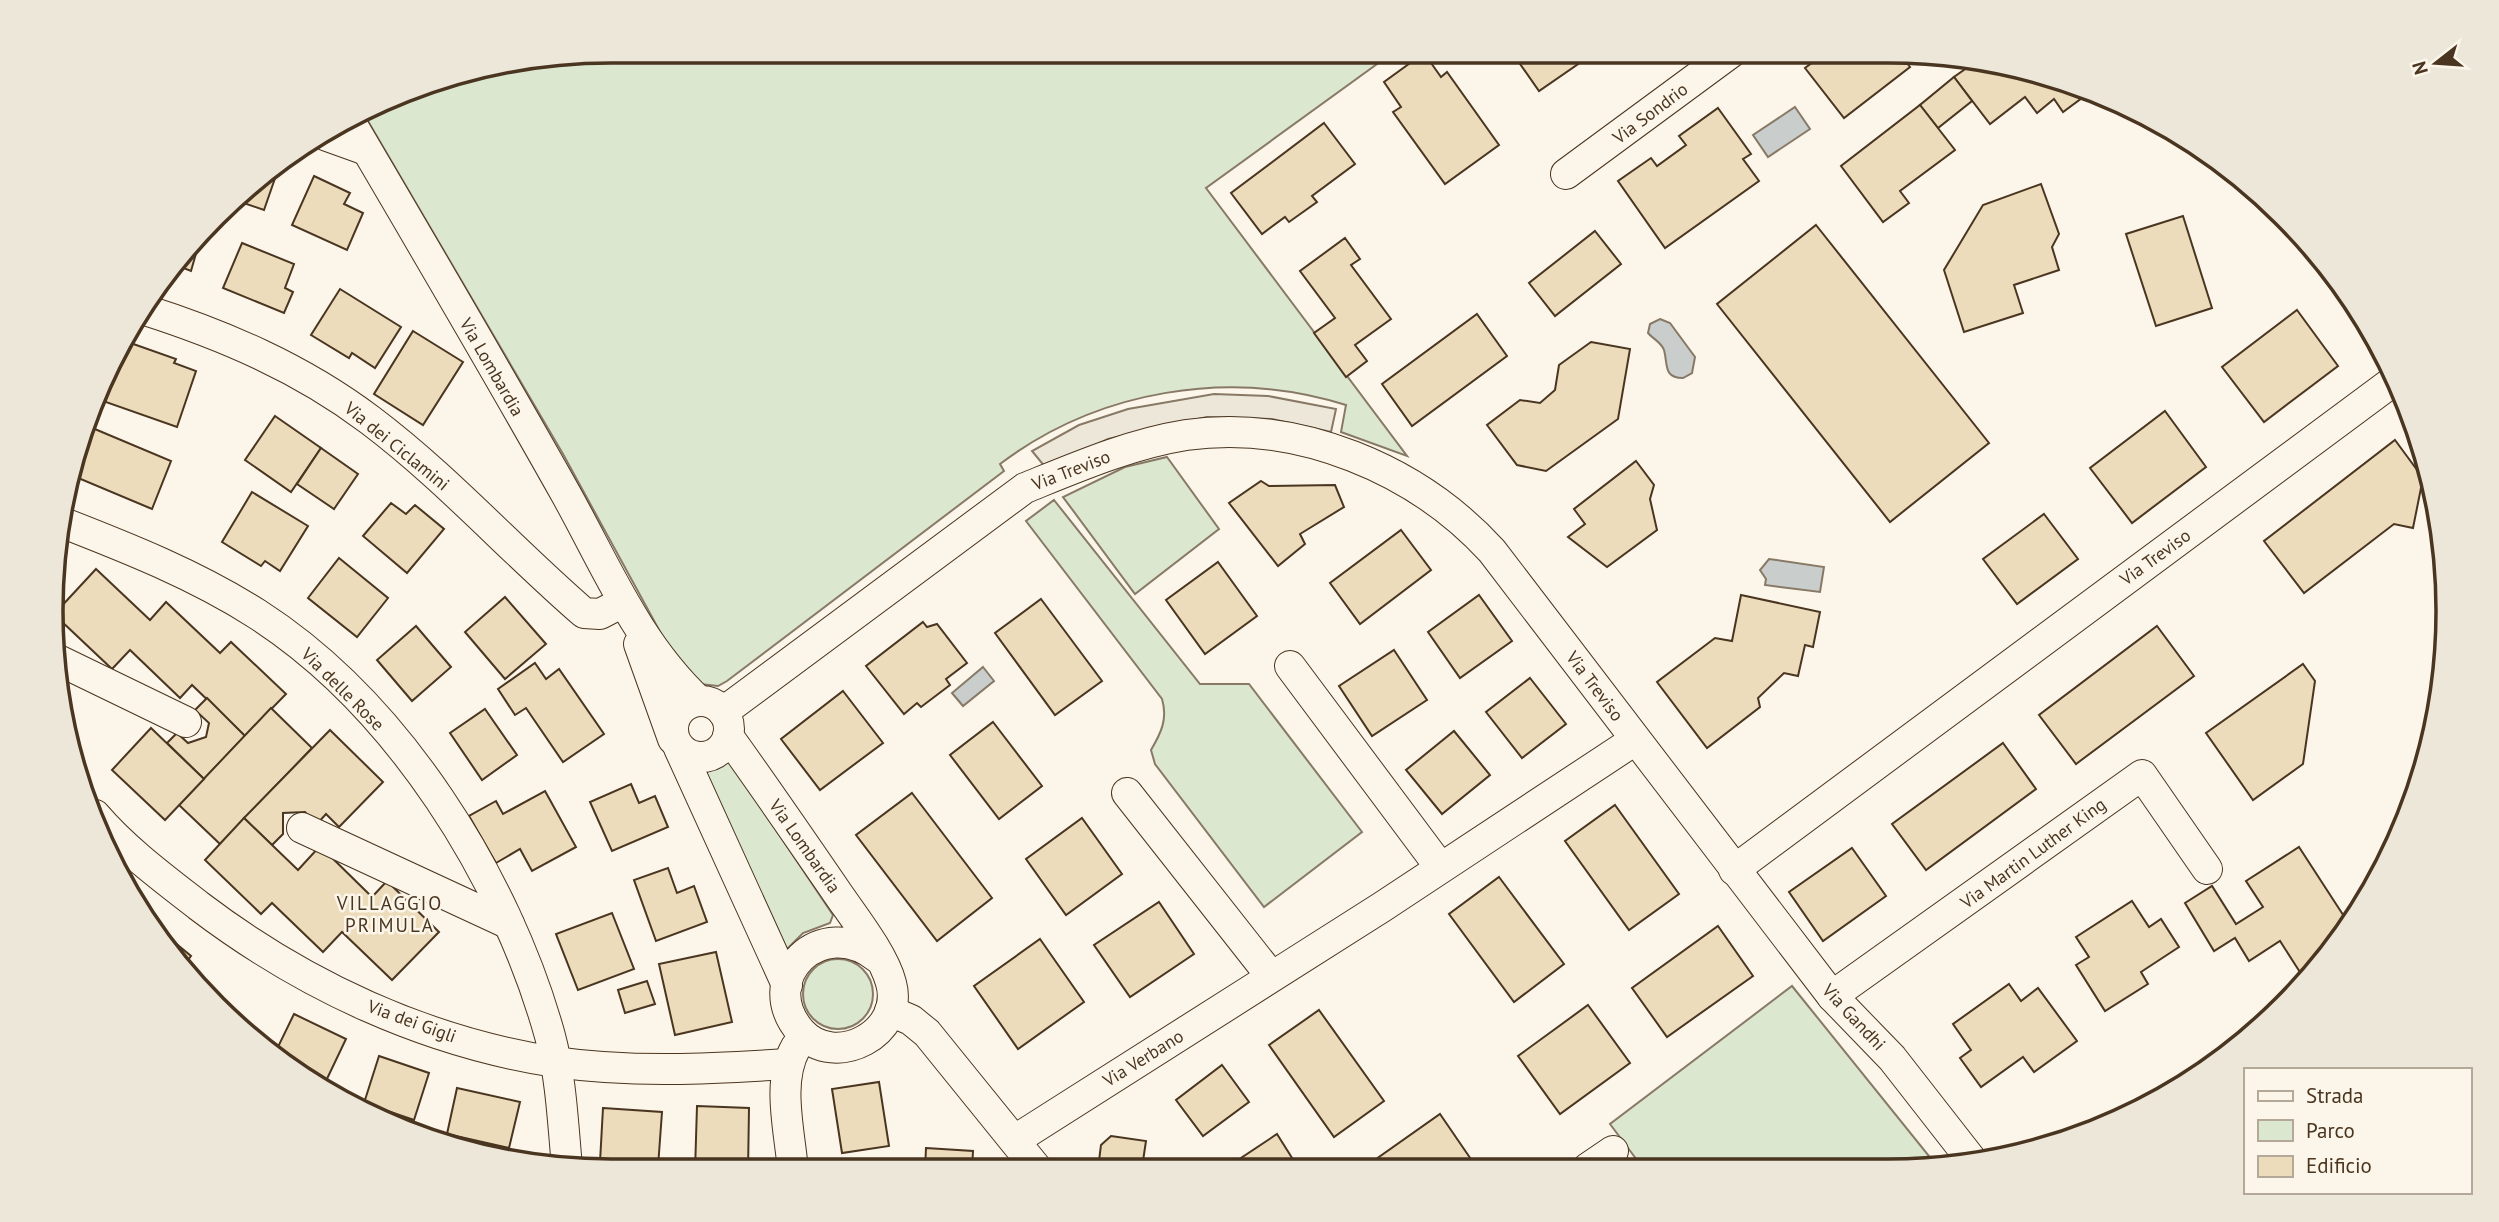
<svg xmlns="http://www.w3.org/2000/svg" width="2499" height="1222" viewBox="0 0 2499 1222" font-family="'PT Sans',sans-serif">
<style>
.green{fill:#dce7d0;stroke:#887966;stroke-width:2}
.parking{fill:#ede7d9;stroke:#887966;stroke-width:2}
.water{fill:#c9cecd;stroke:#887966;stroke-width:2}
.building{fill:#ecdcbc;stroke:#4a3520;stroke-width:2}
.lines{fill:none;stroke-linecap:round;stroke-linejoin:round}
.minor-casing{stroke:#4a3520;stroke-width:32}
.minor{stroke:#fbf6e9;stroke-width:30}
.labels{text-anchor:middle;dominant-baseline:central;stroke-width:5;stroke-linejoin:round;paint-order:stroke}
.street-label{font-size:18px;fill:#4a3520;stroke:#fbf6e9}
.neighbourhood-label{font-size:19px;letter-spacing:2px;fill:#4a3520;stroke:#fbf6e9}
.rim{fill:none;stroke:#4a3520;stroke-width:3.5}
</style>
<rect width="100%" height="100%" fill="#fbf6e9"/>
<g class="green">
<path d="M 611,51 L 1395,51 L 1206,188 L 1407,456 L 1341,432 L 1346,405 C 1229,368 1098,390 1000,464 L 1004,471 L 727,681 L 718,686 L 700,684 L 664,639 L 563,454 L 365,116 L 431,81 Z"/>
<polygon points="1167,457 1219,529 1135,594 1063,497 1125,467"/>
<path d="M 1054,500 L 1200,684 L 1249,684 L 1362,832 L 1264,907 L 1155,764 L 1151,750 C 1161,733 1168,719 1162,699 L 1026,521 Z"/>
<polygon points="730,761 833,915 830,923 803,933 785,951 705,773"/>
<circle cx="838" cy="994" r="35"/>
<polygon points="1792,986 1937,1166 1643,1168 1610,1124"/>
</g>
<polygon class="parking" points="1214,394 1268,396 1336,409 1331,432 1272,419 1207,417 1108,439 1046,468 1032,451 1079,425 1128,409"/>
<g class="water">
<polygon points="1795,107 1810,129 1768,157 1753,135"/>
<path d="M 1660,319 L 1670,323 L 1695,357 L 1692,373 L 1683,378 C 1663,378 1668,364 1664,350 C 1661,342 1653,339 1648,333 L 1650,324 Z"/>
<polygon points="1769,559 1824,567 1820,592 1765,585 1766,579 1760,570"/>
<polygon points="983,667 994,681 963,706 952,693"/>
</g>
<g class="building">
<polygon points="1511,51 1597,51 1539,91"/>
<polygon points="1828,51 1898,52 1910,67 1844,118 1805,68"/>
<polygon points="1424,53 1441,77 1447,72 1499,145 1445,184 1393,112 1401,107 1384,82"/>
<polygon points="1978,60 1998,62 2090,92 2063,112 2054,99 2037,113 2025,97 1990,124 1954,77"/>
<polygon points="1954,77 1972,101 1938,128 1920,105"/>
<polygon points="1920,105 1955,150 1900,191 1909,203 1883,222 1841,166"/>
<polygon points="1718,108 1751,154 1743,159 1759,181 1665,248 1618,181 1651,158 1657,166 1686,145 1679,136"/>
<polygon points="1324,123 1355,164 1312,196 1317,202 1289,222 1285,217 1262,234 1231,193"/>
<polygon points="281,161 264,210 235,200 270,167"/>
<polygon points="314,176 350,193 344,204 363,213 347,250 292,225"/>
<polygon points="2041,184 2059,234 2052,247 2059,270 2014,285 2023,313 1964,332 1944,270 1983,205"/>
<polygon points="2183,216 2212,308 2156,326 2126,234"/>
<polygon points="1816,225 1989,443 1890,522 1717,304"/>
<polygon points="1595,231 1621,264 1555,316 1529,283"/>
<polygon points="1345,238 1360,259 1351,265 1391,319 1355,345 1367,361 1346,377 1314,333 1335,318 1300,271"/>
<polygon points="192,239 190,248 197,250 191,271 181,267 179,273 169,270"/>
<polygon points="242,243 294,264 285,288 293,292 284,313 223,288"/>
<polygon points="340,289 401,327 375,368 352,353 349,358 311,335"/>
<polygon points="2297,310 2338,366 2264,422 2222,367"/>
<polygon points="1477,314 1507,356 1412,426 1382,384"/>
<polygon points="413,331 463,362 423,425 374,394"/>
<polygon points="122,340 176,359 174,363 196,371 177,427 100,400"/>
<polygon points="1591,342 1630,349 1618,419 1546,471 1517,465 1487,425 1520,400 1540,403 1555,390 1559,365"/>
<polygon points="2165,411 2206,467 2132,523 2090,468"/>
<polygon points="275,416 321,448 291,492 245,460"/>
<polygon points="90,427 171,461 152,509 71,475"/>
<polygon points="2395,440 2423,478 2413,528 2394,524 2304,593 2264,541"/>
<polygon points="321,448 358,474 334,509 297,484"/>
<polygon points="1636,461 1654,485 1650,499 1657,530 1607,567 1568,537 1585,524 1574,509"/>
<polygon points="1261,481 1269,486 1335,485 1344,507 1300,534 1305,544 1278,566 1229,503"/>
<polygon points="252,492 308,526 280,571 265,561 261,566 222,542"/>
<polygon points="391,503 406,514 415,505 444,529 407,573 363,536"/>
<polygon points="2044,514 2078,559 2017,604 1983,559"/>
<polygon points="1401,530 1431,570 1360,624 1330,583"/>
<polygon points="339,558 388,598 357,637 308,598"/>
<polygon points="1218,562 1257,616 1205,654 1166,600"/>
<polygon points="96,569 150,620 166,602 220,653 231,642 286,694 245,736 192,685 180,698 130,650 112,669 58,618 58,610"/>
<polygon points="1479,595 1512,641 1460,678 1428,632"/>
<polygon points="1741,595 1820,612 1813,647 1805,645 1798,676 1784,673 1758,698 1760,707 1707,748 1657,682 1715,638 1732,641"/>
<polygon points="505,597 546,644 505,679 465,632"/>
<polygon points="1041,599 1102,681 1055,715 995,633"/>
<polygon points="923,622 927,627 937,624 967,663 946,679 950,685 921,707 917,703 904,714 866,666"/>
<polygon points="416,626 451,667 412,701 377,660"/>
<polygon points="2157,626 2194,676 2076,764 2039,715"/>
<polygon points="1394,650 1427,700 1372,736 1339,686"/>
<polygon points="535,663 546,679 559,669 604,734 563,762 526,708 515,715 498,689"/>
<polygon points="2303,664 2315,681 2303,764 2253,800 2206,733"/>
<polygon points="1530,678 1566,724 1522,758 1486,712"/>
<polygon points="843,691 883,743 820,790 781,739"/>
<polygon points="207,698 245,736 204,779 167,743 177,733 188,743 206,737 209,723 195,710"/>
<polygon points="271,708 312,748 220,844 179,805"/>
<polygon points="485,709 517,755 482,780 450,733"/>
<polygon points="993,722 1042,786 999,819 950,755"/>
<polygon points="151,728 204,779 165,820 112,770"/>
<polygon points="330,730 383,782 339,827 326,814 317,824 305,812 283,813 283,834 272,845 244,818"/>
<polygon points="1454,731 1490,775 1442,814 1406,770"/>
<polygon points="2003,743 2036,789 1926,870 1892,824"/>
<polygon points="631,784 639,803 655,796 668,827 612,851 590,802"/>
<polygon points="545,791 576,847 532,871 520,849 496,863 469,816 496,801 503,814"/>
<polygon points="912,793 992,898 937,941 856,835"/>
<polygon points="1615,805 1679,894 1629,930 1565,841"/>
<polygon points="244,818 298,870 320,846 372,897 387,881 439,932 392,980 342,932 323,952 272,903 261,914 205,860"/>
<polygon points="1082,818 1122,874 1066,915 1026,859"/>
<polygon points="2299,847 2349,924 2333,952 2305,980 2280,941 2249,961 2235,938 2214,951 2185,903 2212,886 2236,924 2263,907 2246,881"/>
<polygon points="1852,848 1886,896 1823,941 1789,892"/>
<polygon points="668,868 677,893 694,886 707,922 656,941 634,880"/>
<polygon points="1499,877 1564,964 1514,1002 1449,914"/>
<polygon points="2132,901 2149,927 2161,919 2179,947 2141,972 2148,984 2105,1011 2076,965 2089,957 2076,937"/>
<polygon points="1159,902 1194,954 1130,997 1094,945"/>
<polygon points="612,913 634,969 578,990 556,934"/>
<polygon points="145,918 191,956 182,968 166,952"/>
<polygon points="1718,926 1753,976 1667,1037 1632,988"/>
<polygon points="1040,939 1084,1002 1018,1049 974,986"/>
<polygon points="716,952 732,1022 675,1035 659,964"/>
<polygon points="647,981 655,1004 625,1013 618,990"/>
<polygon points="2009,984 2021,1001 2038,988 2077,1041 2034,1072 2023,1057 1981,1087 1960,1058 1971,1050 1953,1024"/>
<polygon points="1588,1005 1630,1063 1560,1114 1518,1056"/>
<polygon points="1319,1010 1384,1101 1334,1137 1269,1045"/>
<polygon points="294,1014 346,1039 325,1083 275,1053"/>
<polygon points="379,1056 429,1073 414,1120 364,1103"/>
<polygon points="1222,1065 1249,1102 1203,1136 1176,1100"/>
<polygon points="879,1082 889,1146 842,1153 832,1089"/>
<polygon points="457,1088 520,1102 509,1148 447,1134"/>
<polygon points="697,1106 749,1108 748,1171 695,1171"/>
<polygon points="603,1108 662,1112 658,1167 600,1162"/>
<polygon points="1440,1114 1477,1168 1362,1169"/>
<polygon points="1277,1134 1299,1169 1227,1169 1226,1168"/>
<polygon points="1111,1136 1146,1141 1143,1161 1203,1169 1098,1169 1101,1145"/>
<polygon points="926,1148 973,1151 972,1170 925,1170"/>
</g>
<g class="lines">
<g class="minor-casing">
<g id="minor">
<path d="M 351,123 C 424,247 497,371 567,496 C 607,568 638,644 699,701"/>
<polyline points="327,136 366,150"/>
<polyline points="1566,174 1733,51"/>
<path d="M 142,309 C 224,335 301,368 370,420 C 447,478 511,550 584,613 L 600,614 L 623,602"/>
<path d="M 61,522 C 128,548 196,575 257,614 C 397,704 506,877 550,1036 C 561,1077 563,1124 567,1167"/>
<polyline points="639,644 673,739"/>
<polyline points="56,659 186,722"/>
<polyline points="1290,666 1440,867"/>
<circle cx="701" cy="729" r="28"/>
<path d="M 723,712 L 1025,488 C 1077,467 1130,444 1186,435 C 1298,419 1417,469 1492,551 L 1832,996 L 1892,1058 L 1974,1163"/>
<path d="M 728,736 C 764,786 799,837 834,888 C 852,915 883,953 891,983 C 905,1033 835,1070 801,1032 C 754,978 822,912 878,958"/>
<polyline points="679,748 787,985"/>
<polyline points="1127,793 1271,976"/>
<path d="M 95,815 C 125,850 163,878 199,906 C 303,985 425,1042 555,1062 C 632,1073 710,1069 788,1064"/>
<polyline points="302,828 509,924"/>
<polyline points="1734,870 2396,379"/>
<polyline points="1832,996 2142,775 2207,869"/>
<polyline points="890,1011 911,1020 927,1033 1038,1170"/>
<polyline points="1015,1140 1382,907 1635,740"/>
<polyline points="1588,1168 1613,1151"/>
<path d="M 793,1171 C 790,1132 776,1082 796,1047"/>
</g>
</g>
<use href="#minor" class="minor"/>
</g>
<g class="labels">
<g class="street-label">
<text transform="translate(1650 113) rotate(-37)">Via Sondrio</text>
<text transform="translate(492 367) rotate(60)">Via Lombardia</text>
<text transform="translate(397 446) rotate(39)">Via dei Ciclamini</text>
<text transform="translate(1071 470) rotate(-21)">Via Treviso</text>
<text transform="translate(2155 557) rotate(-36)">Via Treviso</text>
<text transform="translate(1595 686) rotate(53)">Via Treviso</text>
<text transform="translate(343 689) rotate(45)">Via delle Rose</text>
<text transform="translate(805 846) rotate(55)">Via Lombardia</text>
<text transform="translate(2033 853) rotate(-36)">Via Martin Luther King</text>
<text transform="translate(1854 1017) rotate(47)">Via Gandhi</text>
<text transform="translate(412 1021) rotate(20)">Via dei Gigli</text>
<text transform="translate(1143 1058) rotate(-32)">Via Verbano</text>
</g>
<g class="neighbourhood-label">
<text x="390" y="903">VILLAGGIO<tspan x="390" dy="22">PRIMULA</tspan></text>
</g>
</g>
<path d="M0 0H2499V1222H0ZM611 63H1888A548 548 0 0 1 2436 611V611A548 548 0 0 1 1888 1159H611A548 548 0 0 1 63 611V611A548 548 0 0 1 611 63Z" fill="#ede7d9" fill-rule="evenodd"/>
<path class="rim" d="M611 63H1888A548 548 0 0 1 2436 611V611A548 548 0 0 1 1888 1159H611A548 548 0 0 1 63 611V611A548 548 0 0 1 611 63Z"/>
<rect x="2244" y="1068" width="228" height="126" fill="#fbf6e9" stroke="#b4a999" stroke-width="2"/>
<rect x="2258" y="1091" width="35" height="10" fill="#fbf6e9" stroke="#b4a999" stroke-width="2"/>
<text x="2306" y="1103" font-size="21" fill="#4a3520">Strada</text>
<rect x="2258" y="1120" width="35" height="21" fill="#dce7d0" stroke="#b4a999" stroke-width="2"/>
<text x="2306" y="1138" font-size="21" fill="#4a3520">Parco</text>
<rect x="2258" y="1156" width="35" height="21" fill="#ecdcbc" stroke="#b4a999" stroke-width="2"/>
<text x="2306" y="1173" font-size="21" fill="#4a3520">Edificio</text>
<g transform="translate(2436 63) rotate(253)" stroke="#fbf6e9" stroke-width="5" paint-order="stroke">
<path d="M0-5L12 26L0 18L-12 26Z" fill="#4a3520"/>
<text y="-10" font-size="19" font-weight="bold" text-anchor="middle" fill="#4a3520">N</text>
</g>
</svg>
